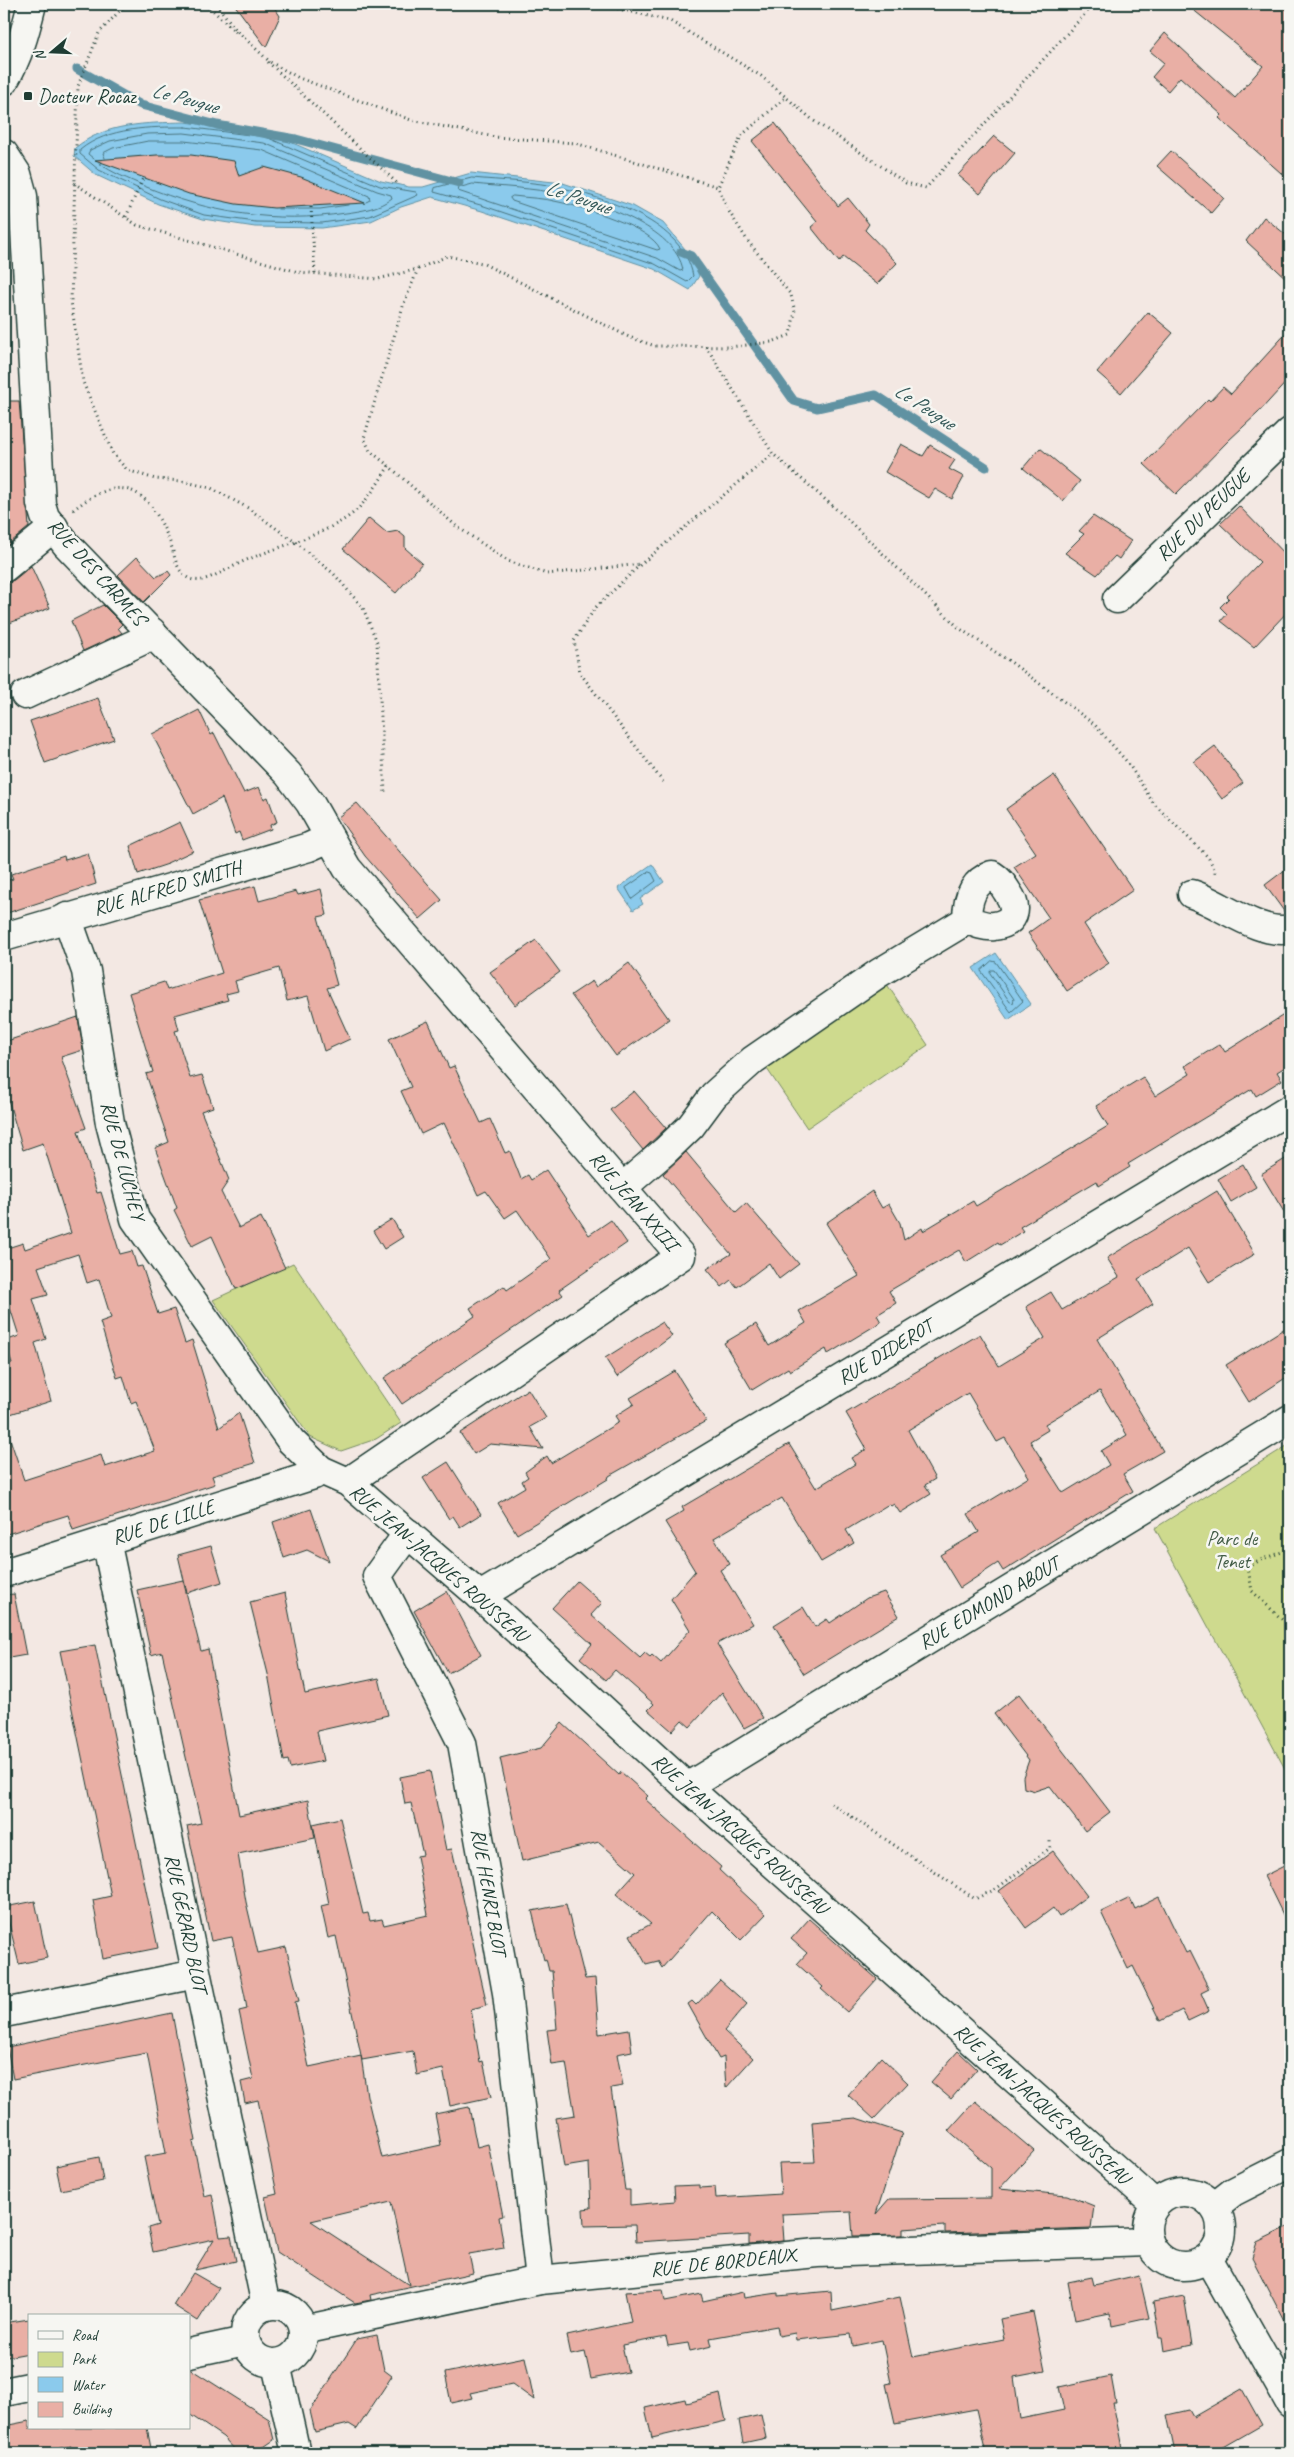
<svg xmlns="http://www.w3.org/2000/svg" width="1294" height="2457" viewBox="0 0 1294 2457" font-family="Caveat,sans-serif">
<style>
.green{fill:#ceda8e;stroke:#768c61}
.water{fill:#8bcaec;stroke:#6092a2}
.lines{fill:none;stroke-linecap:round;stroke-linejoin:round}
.shore{stroke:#4a757e;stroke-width:1}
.stream{stroke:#6092a2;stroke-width:9}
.building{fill:#e9afa5;stroke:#1f3d34;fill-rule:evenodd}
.minor-casing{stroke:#1f3d34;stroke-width:31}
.path{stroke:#1f3d34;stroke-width:3;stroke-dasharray:1 4;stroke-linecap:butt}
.minor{stroke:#f6f6f2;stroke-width:28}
.poi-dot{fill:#1f3d34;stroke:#f6f6f2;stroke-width:2}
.labels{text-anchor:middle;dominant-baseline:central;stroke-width:5;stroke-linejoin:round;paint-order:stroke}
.poi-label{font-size:20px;fill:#1f3d34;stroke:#f6f6f2;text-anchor:start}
.street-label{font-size:20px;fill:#1f3d34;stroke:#f6f6f2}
.park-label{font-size:20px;fill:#425c46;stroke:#f6f6f2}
.water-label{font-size:21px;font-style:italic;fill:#355959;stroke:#f6f6f2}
</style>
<rect width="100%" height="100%" fill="#f3e8e3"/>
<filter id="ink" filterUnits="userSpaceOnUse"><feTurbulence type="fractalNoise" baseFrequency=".02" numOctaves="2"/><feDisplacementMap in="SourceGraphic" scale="10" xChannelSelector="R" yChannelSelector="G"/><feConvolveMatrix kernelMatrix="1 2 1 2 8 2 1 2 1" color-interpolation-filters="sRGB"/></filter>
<g filter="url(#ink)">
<g class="green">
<polygon points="886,983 928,1045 807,1128 765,1066"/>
<polygon points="293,1263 401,1423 376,1439 341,1451 310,1437 213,1300"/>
<polygon points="1290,1444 1290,1778 1155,1528"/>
</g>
<g class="water">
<path d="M 185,122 L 267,132 L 381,181 L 409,187 L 423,187 L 471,173 L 563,183 L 633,206 L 663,223 L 691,256 L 699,276 L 690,290 L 654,269 L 482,211 L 432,197 L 401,207 L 371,221 L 322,228 L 255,227 L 203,219 L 158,204 L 96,175 L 74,156 L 75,148 C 105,123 147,123 185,122 Z"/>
<polygon points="652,864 664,882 640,899 643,904 633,910 618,888"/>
<polygon points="996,953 1031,1004 1008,1020 973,968"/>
</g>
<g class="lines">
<g class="shore">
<path d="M 185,127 L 266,137 L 380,186 L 416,192 L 418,195 L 370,216 L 322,223 L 256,222 L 204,215 L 160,199 L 99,170 L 80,154 L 80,150 C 108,127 151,127 185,127 Z"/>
<polyline points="105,158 103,153 113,148 148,141 184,141 262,150 369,196 370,200 366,202"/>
<path d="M 94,159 L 88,154 L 90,150 L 110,141 L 147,134 L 184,133 L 264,143 L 377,191 L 391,195 L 392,198 C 380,208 361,211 346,213 C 275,224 209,213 144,186 C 129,179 112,173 99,163"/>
<path d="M 472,178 C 502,181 534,181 563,188 C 609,200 683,222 693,276 L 687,282 L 655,264 L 484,206 L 434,192 L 435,188 Z"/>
<path d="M 473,184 C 502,187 533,188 561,194 C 597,202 676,228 683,270 L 680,271 L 657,258 L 458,191 L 459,188 Z"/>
<path d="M 513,196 C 528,198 544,198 559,202 C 582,207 651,227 660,249 L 657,250 L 512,201 L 510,198 Z"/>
<polyline points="278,209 320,209 348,205"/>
<polygon points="649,872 652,873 656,881 632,899 626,888"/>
<polygon points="992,961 996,962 1023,1001 1011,1012 981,971"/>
<polygon points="991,970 994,970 1014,999 1013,1003 1010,1002 990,973"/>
</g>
<g class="stream">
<polyline points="77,69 141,105 217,125 296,139 459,183"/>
<polyline points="681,252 691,256 794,401 817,408 876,395 986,467"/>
</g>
</g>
<g class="building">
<polygon points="234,4 272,4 280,16 266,47"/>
<polygon points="1186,4 1290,4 1290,181 1219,118 1222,115 1180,77 1168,91 1152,77 1164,63 1150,51 1165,33 1235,98 1263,66"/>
<polygon points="775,123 838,206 848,198 869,224 865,230 897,263 877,284 843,257 839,262 811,227 817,222 752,141"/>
<polygon points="994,136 1015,153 980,194 958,175"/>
<polygon points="1171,151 1224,198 1211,213 1157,166"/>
<polygon points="157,155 191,155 234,161 239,176 264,167 301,177 365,203 274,208 236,204 189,194 95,160"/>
<polygon points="1264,217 1290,238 1290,282 1246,241"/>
<polygon points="1148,312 1173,333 1121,393 1097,372"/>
<polygon points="1290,329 1290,378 1258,413 1228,441 1176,494 1144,464 1208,399 1210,401 1223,387 1231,394"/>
<polygon points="4,401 19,401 29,527 4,548"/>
<polygon points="901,444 923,456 930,445 955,460 949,469 964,477 952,499 935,489 929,498 885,472"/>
<polygon points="1040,448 1080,481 1063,501 1023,468"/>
<polygon points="1239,506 1290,559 1290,609 1254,647 1221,621 1227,614 1220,607 1229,598 1227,596 1260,562 1220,524"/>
<polygon points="1093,516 1131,541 1119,559 1115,556 1097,575 1065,553 1084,534 1079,531"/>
<polygon points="369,518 387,533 398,531 405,537 405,548 422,563 396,593 343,549"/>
<polygon points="137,557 156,577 168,571 171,575 144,602 118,575"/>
<polygon points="31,566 50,608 4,625 4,583 14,580"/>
<polygon points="103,605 122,624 118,628 122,633 83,651 71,621"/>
<polygon points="98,698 114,739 45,763 30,721"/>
<polygon points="199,710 211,735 214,733 244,793 259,787 264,799 268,797 277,822 270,825 271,829 242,840 239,832 235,834 222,798 193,814 152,734"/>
<polygon points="1215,746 1243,783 1222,799 1194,762"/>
<polygon points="1054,775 1133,890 1084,924 1109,963 1067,991 1028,933 1049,918 1014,867 1036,853 1006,809"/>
<polygon points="357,803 442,900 420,919 365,856 338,817"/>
<polygon points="180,822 193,851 167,863 168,864 138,874 130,846"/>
<polygon points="88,853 96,884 4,914 4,881 13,879 11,874 64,856 65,860"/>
<polygon points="1290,866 1290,914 1286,914 1265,885"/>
<polygon points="255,886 259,901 296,891 298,895 321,889 327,915 318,917 337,985 327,988 350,1039 324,1051 308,996 287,1001 279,968 235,981 238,991 226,994 228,1000 175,1015 179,1030 175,1031 190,1078 202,1075 213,1107 201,1111 229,1180 221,1192 239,1228 261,1217 285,1268 236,1289 212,1236 192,1246 174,1210 177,1208 155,1148 169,1142 146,1074 153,1072 129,993 164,982 167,990 222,973 199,900"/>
<polygon points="536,940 560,972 515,1005 490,972"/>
<polygon points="629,963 669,1019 616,1056 571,995 592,981 596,987"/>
<polygon points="1290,1011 1290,1064 1277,1072 1282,1080 1256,1096 1252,1089 1128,1164 1130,1167 1099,1186 1097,1181 1020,1227 1023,1231 1000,1245 998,1242 966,1262 959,1250 889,1291 896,1303 877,1315 881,1322 828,1354 826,1349 790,1371 788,1368 752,1390 724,1343 756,1324 769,1346 806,1323 799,1311 859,1276 826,1223 872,1191 882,1208 889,1204 900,1223 904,1240 922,1228 923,1231 973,1201 976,1206 1108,1126 1096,1106 1143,1077 1155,1096 1190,1074 1185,1066 1220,1044 1225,1052"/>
<polygon points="78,1017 83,1050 61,1057 86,1128 78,1131 97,1193 101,1192 120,1254 132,1251 137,1267 142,1266 158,1314 174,1309 185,1343 192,1340 219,1428 239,1413 255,1463 212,1476 215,1484 73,1530 68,1515 4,1535 4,1433 8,1433 24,1480 101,1455 105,1467 155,1451 136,1401 131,1403 123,1376 117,1378 100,1322 111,1318 99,1279 87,1283 78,1254 38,1267 48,1295 33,1299 46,1339 35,1343 51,1401 4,1416 4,1364 12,1363 5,1341 19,1336 4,1289 4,1249 23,1243 25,1249 71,1233 43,1143 23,1150 4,1086 4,1042"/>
<polygon points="428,1021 449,1068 454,1066 481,1123 490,1119 505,1153 510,1151 521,1179 528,1175 531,1180 546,1170 589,1235 611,1220 627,1243 559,1290 563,1295 402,1404 384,1378 475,1316 470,1308 504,1286 507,1290 551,1259 517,1210 505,1218 486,1191 478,1195 444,1123 421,1134 401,1091 411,1087 389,1039"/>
<polygon points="634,1091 666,1128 643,1150 610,1110"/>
<polygon points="686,1152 736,1212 746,1203 799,1264 779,1279 769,1263 737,1287 731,1280 722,1287 707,1269 731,1254 663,1174"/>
<polygon points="1290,1156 1290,1222 1261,1174"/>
<polygon points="1243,1164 1256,1187 1231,1202 1218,1179"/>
<path d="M 1217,1191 L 1255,1254 L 1209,1282 L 1188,1248 L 1138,1279 L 1153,1304 L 1097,1339 L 1163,1451 L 1123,1474 L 1133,1491 L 1003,1571 L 998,1563 L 960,1588 L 940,1555 L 979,1532 L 968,1514 L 1029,1477 L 1005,1438 L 997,1442 L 968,1393 L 908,1430 L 935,1479 L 925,1485 L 931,1494 L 900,1513 L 894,1504 L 891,1506 L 889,1504 L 846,1530 L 854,1543 L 821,1562 L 782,1498 L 714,1538 L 730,1564 L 720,1570 L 753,1624 L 717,1644 L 763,1718 L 744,1728 L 722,1692 L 690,1727 L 682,1720 L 672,1731 L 648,1710 L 654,1704 L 615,1670 L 606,1680 L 580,1658 L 592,1644 L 552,1608 L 577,1581 L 602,1603 L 591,1615 L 640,1658 L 645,1653 L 650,1657 L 652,1655 L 661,1663 L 690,1630 L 671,1599 L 695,1571 L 665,1522 L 684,1511 L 682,1507 L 789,1444 L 816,1488 L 855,1464 L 851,1458 L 867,1449 L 846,1413 L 980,1334 L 999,1366 L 1045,1338 L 1026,1307 L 1051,1292 L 1062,1310 L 1119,1277 L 1107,1258 ZM 1100,1391 L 1127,1435 L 1101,1451 L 1109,1465 L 1063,1493 L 1030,1441 L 1048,1430 L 1045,1424 Z"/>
<polygon points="392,1219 403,1237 384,1249 373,1231"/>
<polygon points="662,1322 672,1336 617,1377 605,1358"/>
<polygon points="1290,1325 1290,1375 1249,1402 1226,1365"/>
<polygon points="675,1371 706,1421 609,1476 608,1479 517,1534 498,1503 525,1487 522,1481 528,1477 525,1472 547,1456 551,1463 619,1422 615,1416 634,1404 630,1398"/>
<polygon points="528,1389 546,1418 530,1427 543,1449 490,1444 474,1454 460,1433"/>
<polygon points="448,1462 481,1514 460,1527 453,1516 449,1519 423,1478"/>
<polygon points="311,1509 329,1561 307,1550 284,1558 273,1522"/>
<polygon points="211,1546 222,1582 187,1593 178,1555"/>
<path d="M 183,1580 L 201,1651 L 208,1649 L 239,1815 L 308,1800 L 315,1838 L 238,1854 L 246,1902 L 258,1953 L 286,1947 L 299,2001 L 295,2002 L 309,2067 L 361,2056 L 367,2096 L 382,2158 L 441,2145 L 435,2114 L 469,2107 L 477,2147 L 488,2144 L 503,2216 L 499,2217 L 504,2248 L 469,2254 L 473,2273 L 370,2295 L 371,2300 L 355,2303 L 277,2252 L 265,2197 L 277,2194 L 258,2100 L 245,2103 L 241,2082 L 253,2079 L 239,2011 L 247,2009 L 245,1997 L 232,1937 L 211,1941 L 187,1826 L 201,1823 L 162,1652 L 151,1655 L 137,1590 ZM 391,2202 L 409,2285 L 311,2221 Z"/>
<polygon points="447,1591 481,1655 448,1673 414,1611"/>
<polygon points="884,1592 899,1616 804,1674 774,1625 803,1607 815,1627 827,1619 830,1623 867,1598"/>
<polygon points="285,1593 305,1694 379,1678 388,1715 317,1731 323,1761 290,1768 288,1760 284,1761 268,1674 250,1602"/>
<polygon points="14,1594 26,1655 4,1659 4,1595"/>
<polygon points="95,1645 158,1948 103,1959 93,1900 111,1896 60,1651"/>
<polygon points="1019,1694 1110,1812 1085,1831 1050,1786 1035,1791 1024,1788 1023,1777 1029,1760 994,1714"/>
<polygon points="562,1723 619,1775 621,1772 648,1796 645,1799 721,1867 719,1870 766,1914 741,1940 712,1911 662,1968 658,1961 646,1964 630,1935 651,1924 616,1894 635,1873 599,1842 522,1861 500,1758 541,1748"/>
<polygon points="430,1771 446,1850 452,1849 487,2005 471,2009 480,2062 483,2061 491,2097 450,2106 443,2069 417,2075 413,2051 362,2060 336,1936 328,1938 321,1906 329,1904 313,1824 340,1818 363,1914 368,1913 370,1921 382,1919 384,1925 428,1915 417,1856 423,1855 411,1803 405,1804 400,1777"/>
<polygon points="1053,1851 1087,1896 1059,1917 1053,1908 1026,1928 999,1891"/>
<polygon points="1290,1863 1290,1929 1264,1876"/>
<polygon points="1159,1897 1186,1953 1190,1951 1209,1989 1201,1993 1209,2011 1188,2021 1182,2010 1160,2021 1133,1966 1128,1969 1101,1912 1130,1898 1135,1909"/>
<polygon points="35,1901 47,1958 19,1964 5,1907"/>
<polygon points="566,1904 585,1979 595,1978 599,2034 629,2029 632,2051 617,2054 623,2086 611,2088 625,2190 630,2190 630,2205 675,2201 674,2186 699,2185 699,2188 715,2187 716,2198 781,2194 779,2163 815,2162 812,2122 856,2118 902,2133 876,2214 889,2199 991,2198 991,2168 948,2131 975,2101 1034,2151 999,2189 1067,2195 1094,2206 1091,2228 945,2233 945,2226 903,2229 903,2235 853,2236 851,2211 782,2214 784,2241 749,2244 749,2235 636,2242 635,2225 584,2226 583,2209 591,2208 589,2163 564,2167 556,2118 575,2115 566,2063 552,2065 547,2030 557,2029 552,1971 549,1971 546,1959 544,1960 532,1911"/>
<polygon points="809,1919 877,1979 847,2012 821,1989 823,1987 797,1964 807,1953 791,1939"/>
<polygon points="720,1980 747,2004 724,2031 753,2058 726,2088 724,2057 719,2059 688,2004 692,2001 696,2005"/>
<polygon points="172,2013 196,2141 193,2142 204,2196 212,2194 220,2237 231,2236 236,2261 195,2270 214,2239 153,2252 148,2228 158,2225 144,2157 166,2153 147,2053 13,2079 7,2047"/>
<polygon points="958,2051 977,2069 951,2099 931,2082"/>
<polygon points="881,2057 908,2083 874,2119 848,2095"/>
<polygon points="99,2157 103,2181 61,2190 56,2166"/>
<polygon points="1290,2226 1290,2332 1252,2258 1257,2242"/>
<polygon points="193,2273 219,2288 198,2321 173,2305"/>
<polygon points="1139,2275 1149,2318 1112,2326 1110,2313 1075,2320 1068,2282 1092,2277 1094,2285"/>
<polygon points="663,2290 665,2301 701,2294 703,2301 743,2292 744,2298 778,2293 778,2296 831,2291 832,2311 900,2297 913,2357 1004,2339 1000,2319 1033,2312 1045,2371 1014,2377 1020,2419 1064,2410 1059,2387 1111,2376 1116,2403 1113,2403 1123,2453 986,2453 976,2409 895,2424 886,2384 891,2383 882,2340 853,2346 851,2334 796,2340 795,2333 779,2336 777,2326 710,2338 712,2346 690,2351 688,2343 668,2346 666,2337 622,2345 628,2372 591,2379 585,2352 571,2355 567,2336 631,2322 625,2292"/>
<polygon points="1184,2296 1192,2345 1164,2351 1162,2337 1159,2337 1153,2302"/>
<polygon points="29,2319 29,2353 7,2357 4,2323"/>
<polygon points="377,2335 384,2370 392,2376 357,2429 349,2424 315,2432 310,2411 357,2339"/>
<polygon points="525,2357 534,2400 512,2384 470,2393 472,2398 451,2403 445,2373"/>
<polygon points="189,2368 269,2419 274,2440 255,2453 238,2453 223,2437 189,2414"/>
<polygon points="1242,2389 1262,2425 1222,2448 1197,2453 1175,2453 1167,2415 1189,2410 1193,2417"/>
<polygon points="720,2394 726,2421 652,2438 645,2408 685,2399 686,2403"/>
<polygon points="761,2415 766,2438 743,2443 739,2420"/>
<polygon points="29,2421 29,2428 147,2428 152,2453 72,2453 71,2446 37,2453 4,2453 4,2426"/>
</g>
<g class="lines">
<g class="minor-casing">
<g id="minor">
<path d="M 4,81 C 19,56 25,32 32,4"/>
<polyline points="4,154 17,174 23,196 41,504 45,517 66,544 288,774 310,803 347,868 681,1256 348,1482"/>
<polyline points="4,568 54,527"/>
<polyline points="1117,599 1290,432"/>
<polyline points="25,695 141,641 152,632"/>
<path d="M 1192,894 C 1220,903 1260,936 1290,929"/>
<polyline points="67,917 86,971 110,1123 135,1219 291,1441 321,1470 348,1482 480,1596 687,1787 1155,2204"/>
<polyline points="4,937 309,847 329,838"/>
<path d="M 623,1187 L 665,1151 L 691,1126 L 714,1095 L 753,1060 L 879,973 L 967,920 C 967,900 972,882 992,875 C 1000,880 1003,885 1008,893 C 1019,909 1015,923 994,926 C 985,927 975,923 967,920"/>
<polyline points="408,1533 377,1576 462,1743 507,1993 540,2280"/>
<polyline points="106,1540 266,2306"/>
<polyline points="4,1573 314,1475 321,1470"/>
<polyline points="480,1596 1290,1109"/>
<polyline points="687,1787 1290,1419"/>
<polyline points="4,2013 196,1974"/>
<circle cx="1184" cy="2229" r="37"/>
<polyline points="1214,2207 1233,2192 1290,2163"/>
<polyline points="1208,2258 1290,2403"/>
<circle cx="274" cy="2334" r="29"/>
<polyline points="303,2330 540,2280 817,2253 1149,2242"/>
<polyline points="189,2353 245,2341"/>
<polyline points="276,2364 296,2453"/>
<polyline points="4,2392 29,2387"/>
</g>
</g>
<g class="path">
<polyline points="126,4 99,33 78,86 71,301 83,382 113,454 127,470 155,479 182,481 211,488 248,508 295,542 334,574 363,608 377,642 385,793"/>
<polyline points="206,4 236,32"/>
<polyline points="216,4 237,31 270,62 299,78 411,120 495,137 575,143 718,187"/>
<polyline points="598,4 670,21 761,76 814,121 906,183 926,188 1094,4"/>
<polyline points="268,62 399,185"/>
<polyline points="74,183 137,225 298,272 378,279 418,269 447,256 482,263 629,337 655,346 730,347 772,342 790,335 795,312 791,295 747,240 728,210 718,187 741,136 786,97"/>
<polyline points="311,207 315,273"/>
<polyline points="126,217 143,178"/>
<polyline points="418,269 403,306 364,438 370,451 389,466 456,526 508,561 547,574 641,564"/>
<polyline points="706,346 773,454 844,516 959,628 1012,663 1094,724 1128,763 1154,804 1208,857 1215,870 1215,875"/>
<path d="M 73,510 C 124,469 150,490 171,545 C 175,556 176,571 188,578 C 191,580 198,581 202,580 C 220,575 237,563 254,557 C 286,544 324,535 352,514 C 368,501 378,483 389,466"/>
<polyline points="663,782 580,673 574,641 595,608 641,564 773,454"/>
<polyline points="1290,1549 1260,1560 1248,1568 1252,1591 1290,1627"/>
<polyline points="831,1803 975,1899 996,1889 1050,1848 1050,1838"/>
</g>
<use href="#minor" class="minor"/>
</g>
</g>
<rect class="poi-dot" x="23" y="91" width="10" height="10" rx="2.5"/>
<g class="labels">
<g class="poi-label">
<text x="38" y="96">Docteur Rocaz</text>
</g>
<g class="street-label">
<text transform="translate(1203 515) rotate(-44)">RUE DU PEUGUE</text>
<text transform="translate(97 572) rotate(48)">RUE DES CARMES</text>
<text transform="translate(167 888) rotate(-16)">RUE ALFRED SMITH</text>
<text transform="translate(123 1161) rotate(75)">RUE DE LUCHEY</text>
<text transform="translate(634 1201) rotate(49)">RUE JEAN XXIII</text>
<text transform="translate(885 1352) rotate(-31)">RUE DIDEROT</text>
<text transform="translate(163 1522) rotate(-18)">RUE DE LILLE</text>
<text transform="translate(439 1563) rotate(41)">RUE JEAN-JACQUES ROUSSEAU</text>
<text transform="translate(989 1603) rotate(-31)">RUE EDMOND ABOUT</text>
<text transform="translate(740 1834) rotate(42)">RUE JEAN-JACQUES ROUSSEAU</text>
<text transform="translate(489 1892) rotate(80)">RUE HENRI BLOT</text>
<text transform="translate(186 1923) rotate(78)">RUE GÉRARD BLOT</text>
<text transform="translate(1042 2104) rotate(42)">RUE JEAN-JACQUES ROUSSEAU</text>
<text transform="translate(723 2262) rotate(-6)">RUE DE BORDEAUX</text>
</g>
<g class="park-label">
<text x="1232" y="1538">Parc de<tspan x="1232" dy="23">Tenet</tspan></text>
</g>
<g class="water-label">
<text transform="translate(185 98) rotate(15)">Le Peugue</text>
<text transform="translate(578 197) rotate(18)">Le Peugue</text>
<text transform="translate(925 406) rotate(33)">Le Peugue</text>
</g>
</g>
<rect width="1294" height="2457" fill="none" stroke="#f6f6f2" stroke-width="20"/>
<rect x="10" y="10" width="1274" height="2437" fill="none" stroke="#1f3d34" stroke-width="2" filter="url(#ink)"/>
<rect x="28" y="2314" width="162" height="115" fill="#f6f6f2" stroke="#a0aca6"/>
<rect x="38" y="2331" width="25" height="8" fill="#f6f6f2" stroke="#a0aca6"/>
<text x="72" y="2340" font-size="15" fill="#1f3d34">Road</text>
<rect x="38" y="2352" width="25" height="15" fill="#ceda8e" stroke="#a0aca6"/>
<text x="72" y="2364" font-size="15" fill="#1f3d34">Park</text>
<rect x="38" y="2377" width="25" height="15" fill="#8bcaec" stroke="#a0aca6"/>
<text x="72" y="2390" font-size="15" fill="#1f3d34">Water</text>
<rect x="38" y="2402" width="25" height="15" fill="#e9afa5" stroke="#a0aca6"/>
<text x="72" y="2414" font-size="15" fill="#1f3d34">Building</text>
<g transform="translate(52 52) rotate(251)" stroke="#f6f6f2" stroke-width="4" paint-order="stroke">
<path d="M0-4L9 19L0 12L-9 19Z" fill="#1f3d34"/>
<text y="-8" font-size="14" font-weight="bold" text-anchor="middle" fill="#1f3d34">N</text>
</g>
</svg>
